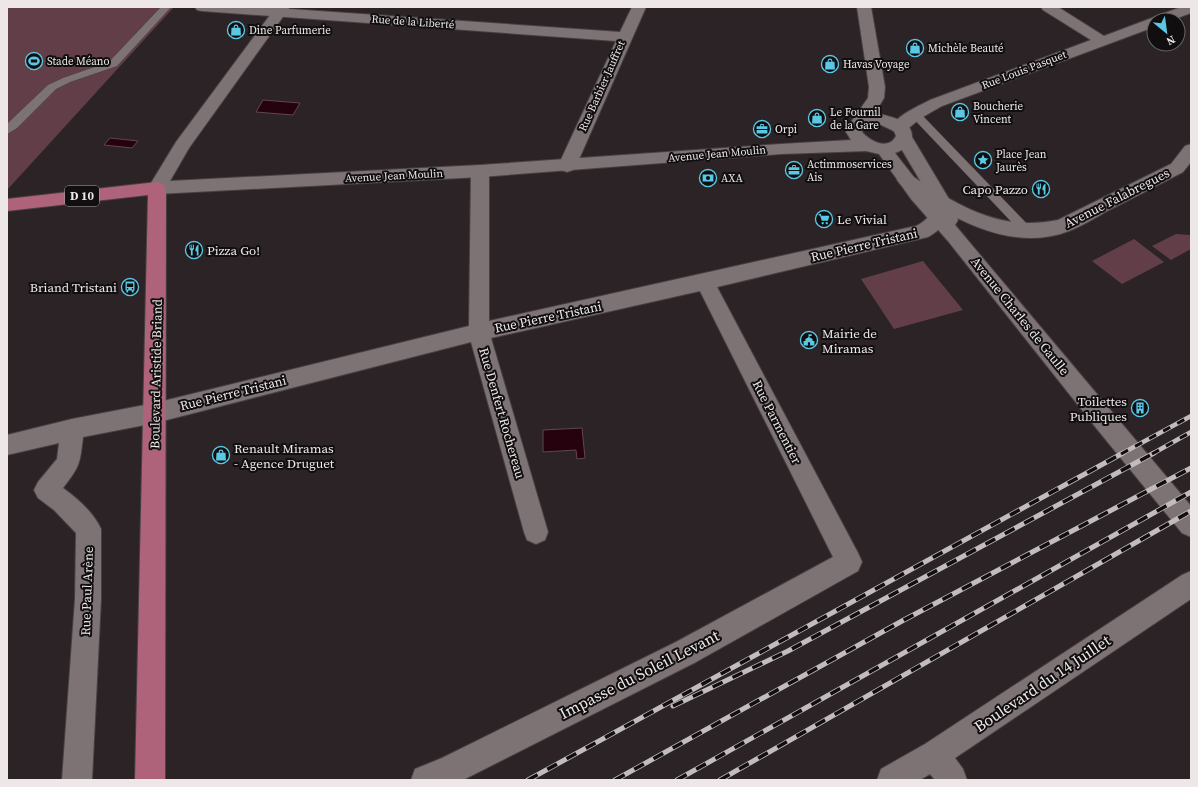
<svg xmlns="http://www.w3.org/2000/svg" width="1198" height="787" viewBox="0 0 1198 787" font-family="'Source Serif 4',serif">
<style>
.green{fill:#623f48}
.water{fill:#25020e;stroke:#61474f}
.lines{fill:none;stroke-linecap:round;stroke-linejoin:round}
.lane-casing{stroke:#484142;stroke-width:1}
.street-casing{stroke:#484142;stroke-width:2}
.secondary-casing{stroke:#484142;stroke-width:2}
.primary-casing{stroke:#484142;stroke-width:2}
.lane{fill:#7d7375;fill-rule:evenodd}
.street{fill:#7d7375;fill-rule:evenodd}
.secondary{fill:#7d7375;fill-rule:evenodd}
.primary{fill:#ae637a;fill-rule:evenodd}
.rail-far1-casing{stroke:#c2bcbd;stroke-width:4.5}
.rail-casing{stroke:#c2bcbd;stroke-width:5}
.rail-far1{stroke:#110e0f;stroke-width:3;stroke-dasharray:8;stroke-linecap:butt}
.rail{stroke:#110e0f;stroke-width:3.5;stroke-dasharray:11;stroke-linecap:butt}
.labels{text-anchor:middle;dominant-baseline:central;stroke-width:4;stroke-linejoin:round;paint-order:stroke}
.far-street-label{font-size:11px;fill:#ede7e8;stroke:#110e0f}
.far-poi-label{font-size:11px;fill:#ede7e8;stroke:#110e0f;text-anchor:start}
.shield{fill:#110e0f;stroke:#aba6a7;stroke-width:1}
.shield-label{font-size:12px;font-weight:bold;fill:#ede7e8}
.poi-label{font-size:13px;fill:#ede7e8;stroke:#110e0f;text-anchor:start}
.street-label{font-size:13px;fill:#ede7e8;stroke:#110e0f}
.near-street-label{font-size:16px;fill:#ede7e8;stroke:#110e0f}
</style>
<rect width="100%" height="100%" fill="#2b2325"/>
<g class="green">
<polygon points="7,7 174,7 7,190"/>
<polygon points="1176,234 1191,235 1191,249 1171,260 1152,246"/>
<polygon points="1134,239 1164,262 1122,284 1092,261"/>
<polygon points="923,261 963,310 894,329 861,279"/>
</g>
<g class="water">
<polygon points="263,100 300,103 293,115 256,112"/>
<polygon points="110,138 138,141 132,148 104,145"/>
<polygon points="582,428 585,458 577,459 576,450 543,452 543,430"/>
</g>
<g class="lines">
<g class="lane-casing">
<g id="lane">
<polygon points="161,7 171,7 117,66 70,82 56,89 17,128 7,134 7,124 48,85 63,78 109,62"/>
<polygon points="915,111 919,112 1031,228 1033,231 1031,234 1027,236 1023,234 911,116 909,114 911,112"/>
</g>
</g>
<g class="street-casing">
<g id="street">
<polygon points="195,7 261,7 620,32 632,7 646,7 576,166 573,170 567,172 561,170 558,166 616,41 202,11 197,10"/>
<path d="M 1041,7 L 1058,7 L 1104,36 L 1181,7 L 1191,7 L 1191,13 L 1172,20 L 1154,20 L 1154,27 L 942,106 L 921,118 L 905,131 L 899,132 L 893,131 L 891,127 C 899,114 917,107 930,100 L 1091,40 L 1043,10 Z"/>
<path d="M 1191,144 L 1191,162 L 1183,172 C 1158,185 1133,198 1107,211 C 1095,218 1082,226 1069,231 C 1010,254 948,216 900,184 L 897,180 L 900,176 L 906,174 L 912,176 C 960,206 999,232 1058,220 L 1171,164 L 1185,146 Z"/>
<path d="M 480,165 L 486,167 L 489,171 L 489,321 L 916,226 C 928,221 929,210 943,214 L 946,219 C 941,228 937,232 928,237 L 717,287 L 858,553 L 862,562 L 858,571 L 696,662 L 463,780 L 411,780 L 415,769 L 442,758 L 676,642 L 833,557 L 700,291 L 491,338 L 548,532 L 545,540 L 536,544 L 527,540 L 524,532 L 471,342 L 155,423 L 83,437 C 80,464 80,466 63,488 C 77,498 94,513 101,529 L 101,599 L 92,780 L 62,780 L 75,599 L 76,533 L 54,510 L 38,498 L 34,490 L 38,482 L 57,459 L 59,443 L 7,455 L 7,435 L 72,419 L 155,403 L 469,326 L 471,171 L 474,167 Z"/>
<polygon points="1191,571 1191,599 955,758 963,769 967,780 935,780 930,774 920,780 877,780 881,769 925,744 1182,575"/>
</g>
</g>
<g class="secondary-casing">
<path id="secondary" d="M 276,7 L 290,7 L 189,148 L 170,181 L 480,165 L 781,144 L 851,140 L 846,132 L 846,129 L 868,98 L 869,87 L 857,7 L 871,7 L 885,87 L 884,98 L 875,113 C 888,116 913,120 912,137 L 952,204 L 958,220 L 955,225 L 1191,506 L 1191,537 L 1182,533 L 1097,429 L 948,241 L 911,199 L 879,154 L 866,151 L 781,154 L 480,177 L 157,194 L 151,192 L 148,188 L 176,142 ZM 869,123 L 881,125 L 894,131 L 896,136 C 888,151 870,141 862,132 L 864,127 ZM 902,150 L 931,199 L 895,153 Z"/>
</g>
<g class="primary-casing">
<polygon id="primary" points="157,182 163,184 166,188 165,780 135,780 148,195 7,211 7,199"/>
</g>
<use href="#lane" class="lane"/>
<use href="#street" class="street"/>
<use href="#secondary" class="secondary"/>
<use href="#primary" class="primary"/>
<g class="rail-far1-casing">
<g id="rail-far1">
<polyline points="1121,454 1191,416"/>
<polyline points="1152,454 1191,432"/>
</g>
</g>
<g class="rail-casing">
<g id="rail">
<polyline points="673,706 788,651 1154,453"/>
<polyline points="528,780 1123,453"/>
<polyline points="615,780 902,621 1191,468"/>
<polyline points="677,780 1191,492"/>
<polyline points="720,780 1191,511"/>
</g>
</g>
<use href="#rail-far1" class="rail-far1"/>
<use href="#rail" class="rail"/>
</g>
<defs>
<g id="shop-ring" transform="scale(0.9)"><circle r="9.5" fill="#110e0f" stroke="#59c8e5" stroke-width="1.5"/><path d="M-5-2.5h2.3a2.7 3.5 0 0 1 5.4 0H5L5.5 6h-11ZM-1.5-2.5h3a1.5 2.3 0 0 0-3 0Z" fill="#59c8e5"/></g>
<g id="stadium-ring" transform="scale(0.9)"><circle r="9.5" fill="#110e0f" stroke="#59c8e5" stroke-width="1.5"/><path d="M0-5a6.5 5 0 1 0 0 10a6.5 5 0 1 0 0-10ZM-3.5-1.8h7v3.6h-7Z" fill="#59c8e5"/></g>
<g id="office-ring" transform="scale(0.9)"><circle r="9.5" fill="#110e0f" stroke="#59c8e5" stroke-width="1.5"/><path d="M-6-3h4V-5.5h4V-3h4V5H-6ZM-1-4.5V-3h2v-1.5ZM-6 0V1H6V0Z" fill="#59c8e5"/></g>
<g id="sight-ring" transform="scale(0.9)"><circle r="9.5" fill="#110e0f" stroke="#59c8e5" stroke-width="1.5"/><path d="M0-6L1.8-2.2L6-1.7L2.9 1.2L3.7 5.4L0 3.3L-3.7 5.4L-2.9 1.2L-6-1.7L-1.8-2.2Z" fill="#59c8e5"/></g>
<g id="bank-ring" transform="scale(0.9)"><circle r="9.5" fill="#110e0f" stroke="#59c8e5" stroke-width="1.5"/><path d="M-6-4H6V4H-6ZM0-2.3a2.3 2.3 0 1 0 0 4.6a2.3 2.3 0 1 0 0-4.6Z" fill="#59c8e5"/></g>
<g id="restaurant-ring" transform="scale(0.9)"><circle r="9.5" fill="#110e0f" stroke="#59c8e5" stroke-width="1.5"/><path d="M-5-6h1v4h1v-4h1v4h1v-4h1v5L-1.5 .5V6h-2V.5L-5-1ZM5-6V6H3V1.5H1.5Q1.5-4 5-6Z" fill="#59c8e5"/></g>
<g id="supermarket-ring" transform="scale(0.9)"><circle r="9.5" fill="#110e0f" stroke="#59c8e5" stroke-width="1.5"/><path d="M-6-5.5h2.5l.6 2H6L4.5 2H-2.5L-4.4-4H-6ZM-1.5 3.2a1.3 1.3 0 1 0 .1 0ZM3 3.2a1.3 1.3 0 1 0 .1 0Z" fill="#59c8e5"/></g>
<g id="bus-ring" transform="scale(0.9)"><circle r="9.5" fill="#110e0f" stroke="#59c8e5" stroke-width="1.5"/><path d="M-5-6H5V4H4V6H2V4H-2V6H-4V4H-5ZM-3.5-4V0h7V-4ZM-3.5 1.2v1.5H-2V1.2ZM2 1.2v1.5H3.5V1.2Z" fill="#59c8e5"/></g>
<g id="civic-ring" transform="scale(0.9)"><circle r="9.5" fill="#110e0f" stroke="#59c8e5" stroke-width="1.5"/><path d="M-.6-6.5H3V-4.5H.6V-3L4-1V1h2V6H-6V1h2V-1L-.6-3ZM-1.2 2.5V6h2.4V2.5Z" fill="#59c8e5"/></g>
<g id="building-ring" transform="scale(0.9)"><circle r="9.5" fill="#110e0f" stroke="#59c8e5" stroke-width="1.5"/><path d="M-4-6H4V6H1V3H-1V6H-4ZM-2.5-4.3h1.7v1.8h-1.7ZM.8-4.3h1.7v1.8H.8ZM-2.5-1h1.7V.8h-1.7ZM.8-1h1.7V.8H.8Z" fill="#59c8e5"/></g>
</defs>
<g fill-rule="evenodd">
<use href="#shop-ring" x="236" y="30"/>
<use href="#shop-ring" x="915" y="48"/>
<use href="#stadium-ring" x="34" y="61"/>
<use href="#shop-ring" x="830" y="64"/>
<use href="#shop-ring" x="960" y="112"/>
<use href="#shop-ring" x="817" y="118"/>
<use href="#office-ring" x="762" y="129"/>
<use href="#sight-ring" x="983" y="160"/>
<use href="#office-ring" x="794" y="170"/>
<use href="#bank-ring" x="708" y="178"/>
<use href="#restaurant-ring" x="1041" y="189"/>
<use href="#supermarket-ring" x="824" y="219"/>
<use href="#restaurant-ring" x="194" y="250"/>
<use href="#bus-ring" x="130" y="287"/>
<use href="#civic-ring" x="809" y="340"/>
<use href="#building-ring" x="1140" y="408"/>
<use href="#shop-ring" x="221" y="455"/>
</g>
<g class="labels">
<g class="far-street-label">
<text transform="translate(413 22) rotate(4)">Rue de la Liberté</text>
<text transform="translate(1024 70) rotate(-21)">Rue Louis Pasquet</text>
<text transform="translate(602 86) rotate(-66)">Rue Barbier Jauffret</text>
<text transform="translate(717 154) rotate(-5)">Avenue Jean Moulin</text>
<text transform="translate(394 176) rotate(-3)">Avenue Jean Moulin</text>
</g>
<g class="far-poi-label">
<text x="249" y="30">Dine Parfumerie</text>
<text x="928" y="48">Michèle Beauté</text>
<text x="47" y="61">Stade Méano</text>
<text x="843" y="64">Havas Voyage</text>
<text x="973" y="106">Boucherie<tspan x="973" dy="13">Vincent</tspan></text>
<text x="830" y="112">Le Fournil<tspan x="830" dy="13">de la Gare</tspan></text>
<text x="775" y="129">Orpi</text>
<text x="996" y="154">Place Jean<tspan x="996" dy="13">Jaurès</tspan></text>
<text x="807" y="164">Actimmoservices<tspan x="807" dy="13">Ais</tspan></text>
<text x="721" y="178">AXA</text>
</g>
<rect class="shield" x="65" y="186" width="34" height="20" rx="3"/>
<g class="shield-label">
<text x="82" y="196">D 10</text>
</g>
<g class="poi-label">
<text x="1028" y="189" text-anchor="end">Capo Pazzo</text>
<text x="837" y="219">Le Vivial</text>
<text x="207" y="250">Pizza Go!</text>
<text x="117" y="287" text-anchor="end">Briand Tristani</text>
<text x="822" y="333">Mairie de<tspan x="822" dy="15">Miramas</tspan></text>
<text x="1127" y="401" text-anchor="end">Toilettes<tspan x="1127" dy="15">Publiques</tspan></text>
<text x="234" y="448">Renault Miramas<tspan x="234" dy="15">- Agence Druguet</tspan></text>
</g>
<g class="street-label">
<text transform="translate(1117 198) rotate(-27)">Avenue Falabregues</text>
<text transform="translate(864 245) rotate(-13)">Rue Pierre Tristani</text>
<text transform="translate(1020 316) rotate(51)">Avenue Charles de Gaulle</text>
<text transform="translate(548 317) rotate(-12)">Rue Pierre Tristani</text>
<text transform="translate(156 374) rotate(-89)">Boulevard Aristide Briand</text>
<text transform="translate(233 393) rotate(-14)">Rue Pierre Tristani</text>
<text transform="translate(502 413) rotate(74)">Rue Denfert Rochereau</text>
<text transform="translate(777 422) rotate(63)">Rue Parmentier</text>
<text transform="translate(87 591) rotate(-88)">Rue Paul Arène</text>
</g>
<g class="near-street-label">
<text transform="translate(639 674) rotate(-27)">Impasse du Soleil Levant</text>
<text transform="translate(1042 683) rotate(-34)">Boulevard du 14 Juillet</text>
</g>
</g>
<rect width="1198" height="787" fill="none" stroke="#ede7e8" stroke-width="16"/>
<g transform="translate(1166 32) rotate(151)"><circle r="19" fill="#110e0f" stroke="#696566"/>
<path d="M0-3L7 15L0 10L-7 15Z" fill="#59c8e5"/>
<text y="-6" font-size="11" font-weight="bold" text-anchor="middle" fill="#ede7e8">N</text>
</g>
</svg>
